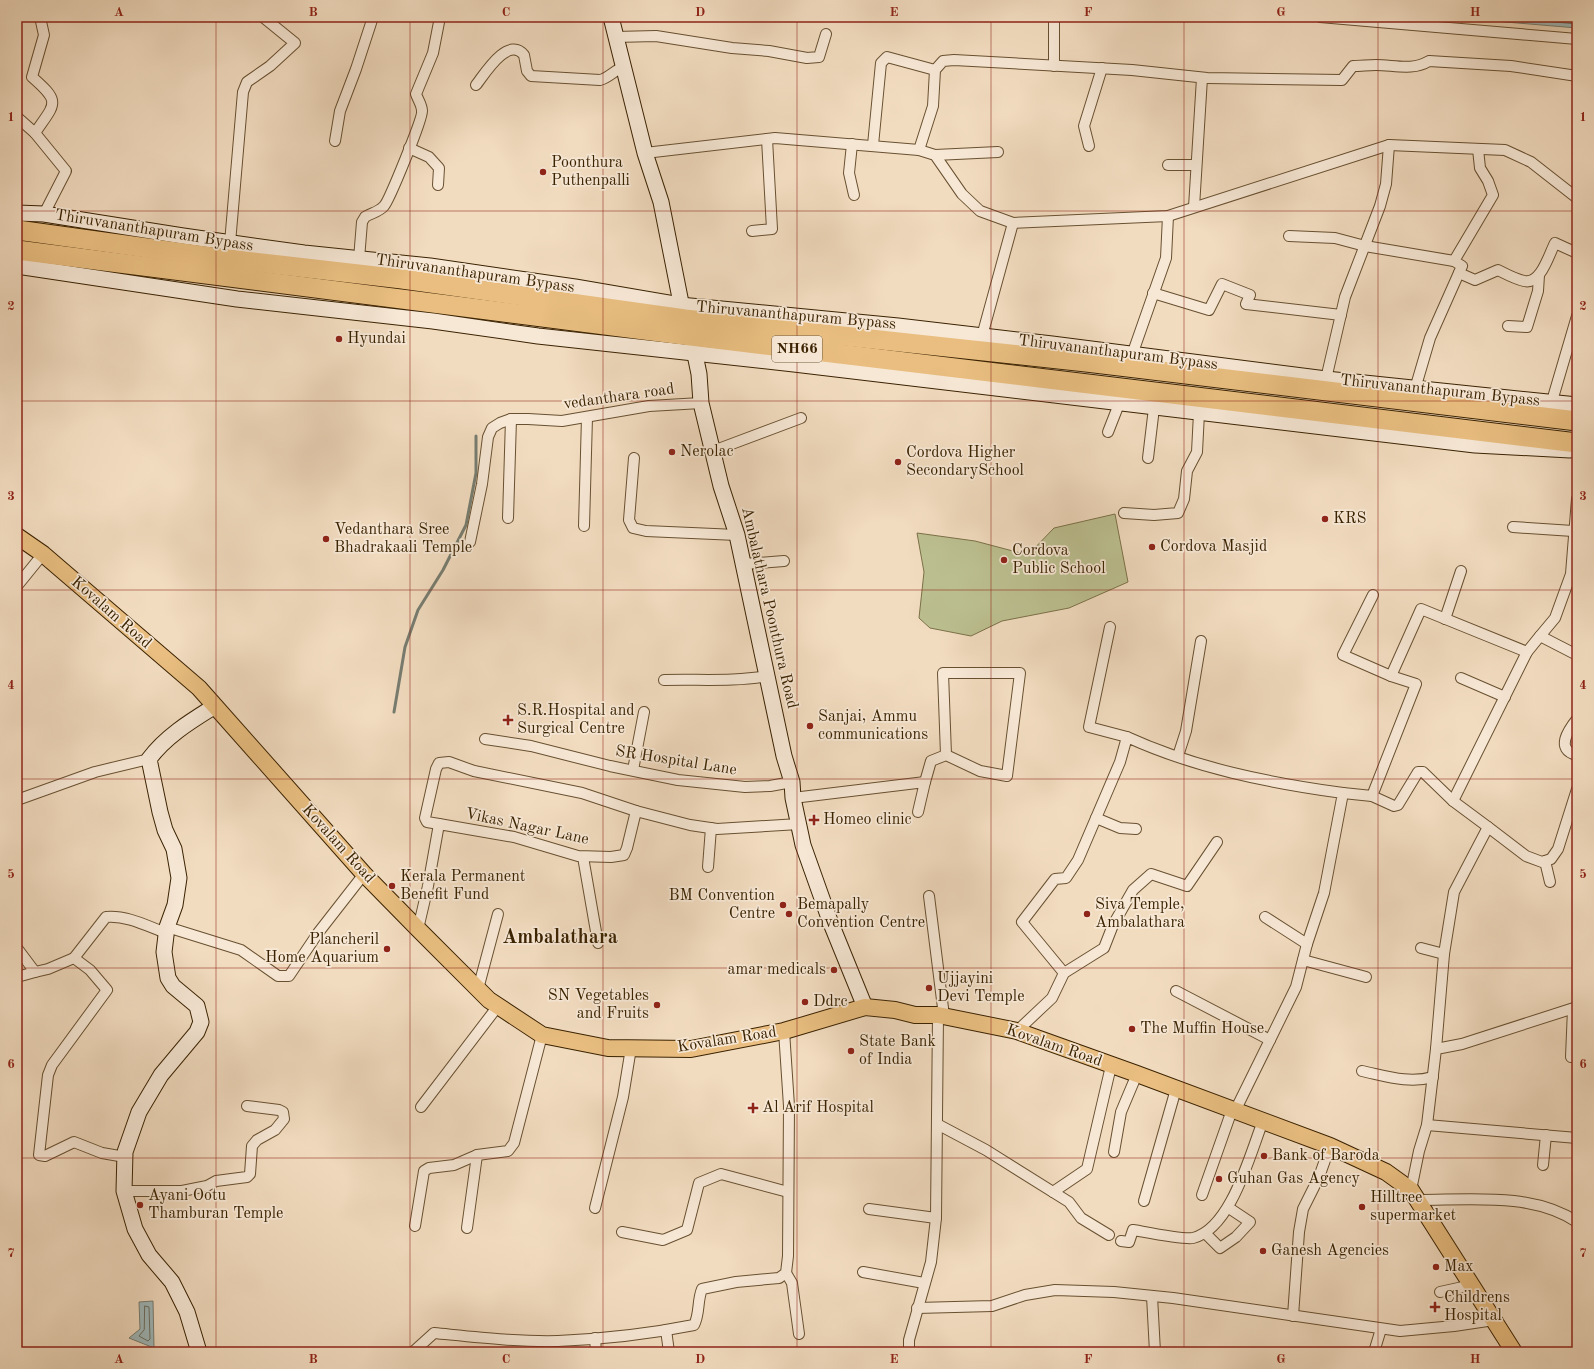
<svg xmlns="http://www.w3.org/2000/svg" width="1594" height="1369" viewBox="0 0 1594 1369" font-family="'Old Standard TT',serif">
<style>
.green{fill:#bcc091;stroke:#7b7148}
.water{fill:#9fb9bc;stroke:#777d71}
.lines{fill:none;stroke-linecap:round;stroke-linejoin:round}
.shore{stroke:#6c6e5e;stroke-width:1}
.stream{stroke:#777d71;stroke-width:3}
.street-casing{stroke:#685030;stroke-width:12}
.secondary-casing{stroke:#3a2200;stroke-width:17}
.primary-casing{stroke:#3a2200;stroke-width:18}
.highway-casing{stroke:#3a2200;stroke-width:21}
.street{stroke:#f7e8d6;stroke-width:10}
.secondary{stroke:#f7e8d6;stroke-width:15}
.primary{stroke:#e9be80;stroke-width:16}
.highway{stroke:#e9be80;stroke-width:19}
.grid{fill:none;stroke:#8f2418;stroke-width:1;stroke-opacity:0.55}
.poi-dot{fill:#8f2418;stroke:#f7e8d6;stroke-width:1.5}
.labels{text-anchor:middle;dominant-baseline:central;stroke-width:3.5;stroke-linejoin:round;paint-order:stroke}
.shield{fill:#f7e8d6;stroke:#735d40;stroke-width:1}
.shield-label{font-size:15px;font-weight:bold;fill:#3a2200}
.poi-label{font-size:16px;fill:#3a2200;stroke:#f7e8d6;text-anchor:start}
.street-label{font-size:16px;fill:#3a2200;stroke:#f7e8d6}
.district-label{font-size:20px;font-weight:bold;fill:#3a2200;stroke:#f7e8d6}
.neatline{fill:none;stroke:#8f2418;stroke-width:1.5}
.grid-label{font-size:13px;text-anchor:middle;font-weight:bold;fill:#8f2418}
</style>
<rect width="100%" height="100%" fill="#f2dcc0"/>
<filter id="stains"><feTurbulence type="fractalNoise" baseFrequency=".005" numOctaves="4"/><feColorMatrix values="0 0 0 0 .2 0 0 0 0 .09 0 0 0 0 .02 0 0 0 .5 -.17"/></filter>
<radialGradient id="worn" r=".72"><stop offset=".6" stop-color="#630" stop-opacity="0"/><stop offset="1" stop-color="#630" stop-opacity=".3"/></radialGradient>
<polygon class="green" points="1115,514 1128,582 1069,608 1002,621 971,636 930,628 919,618 924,572 917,533 975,541 1028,555 1054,528"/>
<g class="water">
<polygon points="1446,17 1577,17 1577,28"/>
<polygon points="153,1301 154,1348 129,1338 140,1329 139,1302"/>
</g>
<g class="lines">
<g class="shore">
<polyline points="1499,17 1577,24"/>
<polygon points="145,1306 149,1307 150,1339 148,1341 139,1336 144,1330"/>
</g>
<polyline class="stream" points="394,712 405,647 418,610 443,570 466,525 476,473 476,436"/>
<g class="street-casing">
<g id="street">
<polyline points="17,17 18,17"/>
<path d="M 40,17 L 44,35 L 32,77 C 62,103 55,103 35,133 L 66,171 L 44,214"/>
<polyline points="1320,17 1577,39"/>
<polyline points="615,37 656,36 732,48 769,51 807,58 819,57 826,34"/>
<polyline points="1054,66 1054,17"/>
<path d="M 476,85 C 484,75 508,35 524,55 L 527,71 L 531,76 L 600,80 C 609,78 614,70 624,67"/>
<polyline points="17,117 35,133"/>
<polyline points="335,141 340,111 356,69 373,17"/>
<polyline points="852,144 849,173 854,195"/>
<polyline points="873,145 881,63 887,57 935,70"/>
<polyline points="1089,146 1084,126 1102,68"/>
<polyline points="409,148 429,157 439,168 438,185"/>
<path d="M 919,150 L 933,106 L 935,70 L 943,61 L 954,60 L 1132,70 L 1207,78 L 1342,80 L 1353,66 C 1361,66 1368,65 1376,65 C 1394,65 1413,71 1429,61 L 1511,66 L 1577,76"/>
<polyline points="645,153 775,138 919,150 935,155 962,194 980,211 1013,223 1168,216 1389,145 1505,150 1531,162 1577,198"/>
<polyline points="935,155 998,152"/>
<polyline points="1168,165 1196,165"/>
<polyline points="1194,207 1202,78"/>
<polyline points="752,231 772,229 767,139"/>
<polyline points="1289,236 1335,238 1365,246 1454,261"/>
<polyline points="230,243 243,92 247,82 270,66 295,43 263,17"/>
<path d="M 359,259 L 362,222 L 365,217 C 371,213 379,212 384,206 C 389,201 423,118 422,111 C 422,105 418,100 416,94 L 433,53 L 440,17"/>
<path d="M 1459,273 L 1475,280 L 1498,270 C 1506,274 1515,279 1524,281 C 1541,285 1549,254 1555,243 L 1577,253"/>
<polyline points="1153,293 1209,310 1222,284 1250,295 1246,304 1341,315"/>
<polyline points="1508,326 1527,327 1538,291 1539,275"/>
<polyline points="982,336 1013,223"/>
<polyline points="1132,355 1166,258 1168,216"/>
<polyline points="1326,379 1345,297 1380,206 1386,184 1389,145"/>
<polyline points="1415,389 1430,338 1462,266 1454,261 1493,195 1488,181 1480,168 1478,149"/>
<polyline points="1552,401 1577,316"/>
<polyline points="1108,432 1119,404"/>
<polyline points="713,451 801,418"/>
<polyline points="634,458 629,520 633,528 646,531 737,535"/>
<polyline points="1148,458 1154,408"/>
<polyline points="1577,499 1571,574 1555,618 1540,636 1577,655"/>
<polyline points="1124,513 1154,515 1178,513 1184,499 1187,471 1197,452 1199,413"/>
<polyline points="508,518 511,419"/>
<polyline points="584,526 587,417"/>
<polyline points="1513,527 1573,531"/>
<polyline points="470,542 482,484 488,437 492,428 500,423 511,419 528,419 562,421 649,406 701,403"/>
<polyline points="744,564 784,561"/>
<polyline points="17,586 43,554"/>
<polyline points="1445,619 1461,571"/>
<polyline points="1110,627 1089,727 1127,737"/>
<polyline points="1391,676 1421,609 1527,652"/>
<polyline points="1461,678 1505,697"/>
<path d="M 664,680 C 699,679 734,682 768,676"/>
<path d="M 1577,719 C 1569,729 1554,750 1577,755"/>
<polyline points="485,739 531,746 610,766 678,780 745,787 770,786 792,782"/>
<polyline points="1178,756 1186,731 1201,641"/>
<polyline points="633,770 644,712"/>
<polyline points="925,782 931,761 946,755 943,673 1020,673 1007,776 980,771 946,755"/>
<polyline points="1343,793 1372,796 1416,684 1391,676 1343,655 1373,595"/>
<polyline points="1372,796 1394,806 1398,805 1418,772 1423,772 1453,801 1488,827"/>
<polyline points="793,798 925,782 918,812"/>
<polyline points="17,800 95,772 149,759"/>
<polyline points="1453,801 1527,652 1540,636"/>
<polyline points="1096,818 1120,828 1136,829"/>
<polyline points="439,824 427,822 425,818 436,769 439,763 449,762 474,771 582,793 636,811"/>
<polyline points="583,857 598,943"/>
<polyline points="1545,861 1550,882"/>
<polyline points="708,867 711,828"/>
<polyline points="929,896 944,1016"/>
<polyline points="1265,917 1307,944"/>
<polyline points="167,927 241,950 278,976 289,976 318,933 364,874"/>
<polyline points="418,929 428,886 439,824 514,837 578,856 611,857 624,855 627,848 636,811 690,825 717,829 799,824"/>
<polyline points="17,948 35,972 48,969 74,958"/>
<polyline points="1421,948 1444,954"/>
<polyline points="1303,960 1366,977"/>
<path d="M 1064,973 L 1022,922 L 1055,879 L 1066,878 L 1078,860 L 1120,762 L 1127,737 C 1195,768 1269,783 1343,793 L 1324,893 L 1307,944 L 1296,987 L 1235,1111"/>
<polyline points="17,977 35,972"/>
<polyline points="478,989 498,914"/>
<polyline points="1176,991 1270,1040"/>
<polyline points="1017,1031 1052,998 1064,973 1104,948 1113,925 1133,890 1151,874 1187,886 1217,842"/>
<polyline points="1436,1049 1444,954 1454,892 1488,827 1526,856 1542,862 1551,859 1558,849 1577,789"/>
<polyline points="1571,1057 1573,1009"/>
<path d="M 1362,1071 C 1386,1076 1409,1084 1433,1077"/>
<polyline points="421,1107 498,1006"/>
<polyline points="937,1124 986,1150 1069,1202 1081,1218 1109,1235"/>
<polyline points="1427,1125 1577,1138"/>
<polyline points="1114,1152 1121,1112 1137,1074"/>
<path d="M 125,1157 L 102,1153 L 74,1142 L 45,1156 L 39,1155 L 48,1075 L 52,1065 L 107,990 L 90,970 L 74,958 L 106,917 C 127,915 147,926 166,933"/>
<polyline points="1543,1165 1546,1135"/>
<polyline points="1411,1190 1419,1151 1427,1125 1436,1049 1462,1044 1577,1007"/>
<polyline points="124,1191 182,1191 207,1186 216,1181 247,1177 250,1174 252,1146 257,1140 275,1130 284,1119 283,1112 279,1110 247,1106"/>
<polyline points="1053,1192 1087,1169 1111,1066"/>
<polyline points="1202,1195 1232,1110"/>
<path d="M 1417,1200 C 1469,1200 1532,1192 1577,1222"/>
<polyline points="1144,1201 1176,1089"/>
<polyline points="595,1208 623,1097 631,1048"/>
<polyline points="869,1209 936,1218"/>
<polyline points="415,1226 424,1171 429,1168 454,1165 477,1155 508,1151 514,1143 542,1035"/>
<polyline points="467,1228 477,1155"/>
<polyline points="622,1232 663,1240 687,1230 699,1183 721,1174 788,1192"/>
<polyline points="1206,1234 1220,1248 1236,1237 1250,1222 1229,1208"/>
<path d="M 1121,1241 L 1129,1242 L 1133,1230 C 1145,1232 1184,1240 1193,1238 C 1231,1229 1250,1154 1263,1121"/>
<polyline points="863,1272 924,1283"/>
<polyline points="786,1273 792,1283 799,1334"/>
<polyline points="1440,1292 1472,1285"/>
<polyline points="1152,1296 1155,1352"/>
<polyline points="917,1308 992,1306 1025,1295 1055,1290 1114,1292 1173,1298 1400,1331 1454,1326 1494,1320"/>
<polyline points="1293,1316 1299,1232 1303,1209 1319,1177 1330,1146"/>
<polyline points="666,1330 669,1352"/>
<polyline points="595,1338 596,1352"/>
<path d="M 413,1352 L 434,1333 C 475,1337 517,1342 558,1341 C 604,1339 649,1334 694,1325 C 700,1314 697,1301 702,1289 L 736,1282 L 779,1278 L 786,1273 L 788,1256 L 789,1106 L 784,1031"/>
<polyline points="909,1352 909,1340 931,1262 936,1218 938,1015"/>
<polyline points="1374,1352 1381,1329"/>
</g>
</g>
<g class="secondary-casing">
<g id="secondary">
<polyline points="611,17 645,153 661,202 683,313"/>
<polyline points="17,213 44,214 183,236 304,253 430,266 575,287 680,305 898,326 1052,344 1326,379 1577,405"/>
<polyline points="17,266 237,299 433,321 538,336 794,364 1475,445 1570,450"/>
<polyline points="693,345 699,374 701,403 721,486 737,535 784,756 792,782 793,798 803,845 830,921 865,1007"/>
<path d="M 199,1352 L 187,1312 L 172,1282 L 149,1255 L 135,1229 L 124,1191 L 125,1152 L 139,1112 L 161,1075 L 197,1032 L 201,1022 L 197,1006 L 173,986 L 168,978 L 164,952 L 167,927 L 175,905 L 179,878 L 174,849 L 165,830 L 160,812 L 149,759 C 166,736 191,721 215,706"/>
</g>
</g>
<g class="primary-casing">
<polyline id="primary" points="17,536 43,554 199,688 364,874 418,929 489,1000 542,1035 608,1048 691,1049 784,1031 865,1007 895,1010 915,1015 938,1015 1017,1031 1137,1074 1330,1146 1386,1172 1411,1190 1514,1352"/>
</g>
<g class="highway-casing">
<g id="highway">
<polyline points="17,230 219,258 402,279 685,319 1086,362 1577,421"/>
<polyline points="17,250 691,336 1577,443"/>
</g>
</g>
<use href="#street" class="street"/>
<use href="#secondary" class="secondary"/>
<use href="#primary" class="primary"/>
<use href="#highway" class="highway"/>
</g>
<path class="grid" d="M 216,17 L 216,1352M 410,17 L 410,1352M 603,17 L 603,1352M 797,17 L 797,1352M 991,17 L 991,1352M 1184,17 L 1184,1352M 1378,17 L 1378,1352M 17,211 L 1577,211M 17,401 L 1577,401M 17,590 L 1577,590M 17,779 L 1577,779M 17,968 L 1577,968M 17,1158 L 1577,1158"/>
<g class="poi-dot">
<circle cx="543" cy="172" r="4"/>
<circle cx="339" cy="339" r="4"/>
<circle cx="672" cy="452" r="4"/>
<circle cx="898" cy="462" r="4"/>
<circle cx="1325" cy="519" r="4"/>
<circle cx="326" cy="539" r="4"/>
<circle cx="1152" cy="547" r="4"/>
<circle cx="1004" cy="560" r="4"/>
<path d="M506 714h4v4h4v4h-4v4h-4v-4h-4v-4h4z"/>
<circle cx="810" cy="726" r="4"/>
<path d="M812 814h4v4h4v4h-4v4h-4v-4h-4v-4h4z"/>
<circle cx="392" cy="886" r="4"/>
<circle cx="783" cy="905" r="4"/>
<circle cx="789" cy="914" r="4"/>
<circle cx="1087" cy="914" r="4"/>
<circle cx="387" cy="949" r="4"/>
<circle cx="834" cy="970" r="4"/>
<circle cx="929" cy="988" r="4"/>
<circle cx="805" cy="1002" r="4"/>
<circle cx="657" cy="1005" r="4"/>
<circle cx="1132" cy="1029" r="4"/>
<circle cx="851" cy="1051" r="4"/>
<path d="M751 1102h4v4h4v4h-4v4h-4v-4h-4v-4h4z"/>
<circle cx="1264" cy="1156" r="4"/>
<circle cx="1219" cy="1179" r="4"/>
<circle cx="140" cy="1205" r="4"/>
<circle cx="1362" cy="1207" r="4"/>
<circle cx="1263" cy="1251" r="4"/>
<circle cx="1436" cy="1267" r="4"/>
<path d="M1433 1301h4v4h4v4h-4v4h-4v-4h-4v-4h4z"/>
</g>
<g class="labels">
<rect class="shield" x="772" y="336" width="50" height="26" rx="3"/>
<g class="shield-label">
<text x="797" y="349">NH66</text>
</g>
<g class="poi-label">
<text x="551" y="163">Poonthura<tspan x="551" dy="18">Puthenpalli</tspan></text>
<text x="347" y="339">Hyundai</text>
<text x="680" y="452">Nerolac</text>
<text x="906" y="453">Cordova Higher<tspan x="906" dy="18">SecondarySchool</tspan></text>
<text x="1333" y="519">KRS</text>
<text x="334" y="530">Vedanthara Sree<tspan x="334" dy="18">Bhadrakaali Temple</tspan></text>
<text x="1160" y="547">Cordova Masjid</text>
<text x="1012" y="551">Cordova<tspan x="1012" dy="18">Public School</tspan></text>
<text x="517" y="711">S.R.Hospital and<tspan x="517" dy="18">Surgical Centre</tspan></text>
<text x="818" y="717">Sanjai, Ammu<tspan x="818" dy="18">communications</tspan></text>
<text x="823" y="820">Homeo clinic</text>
<text x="400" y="877">Kerala Permanent<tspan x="400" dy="18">Benefit Fund</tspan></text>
<text x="775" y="896" text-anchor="end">BM Convention<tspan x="775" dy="18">Centre</tspan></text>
<text x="797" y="905">Bemapally<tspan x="797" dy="18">Convention Centre</tspan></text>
<text x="1095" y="905">Siva Temple,<tspan x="1095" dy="18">Ambalathara</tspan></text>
<text x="379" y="940" text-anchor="end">Plancheril<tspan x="379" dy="18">Home Aquarium</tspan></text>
<text x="826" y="970" text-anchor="end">amar medicals</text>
<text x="937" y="979">Ujjayini<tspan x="937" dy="18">Devi Temple</tspan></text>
<text x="649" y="996" text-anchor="end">SN Vegetables<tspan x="649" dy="18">and Fruits</tspan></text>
<text x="813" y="1002">Ddrc</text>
<text x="1140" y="1029">The Muffin House</text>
<text x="859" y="1042">State Bank<tspan x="859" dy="18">of India</tspan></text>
<text x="762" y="1108">Al Arif Hospital</text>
<text x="1272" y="1156">Bank of Baroda</text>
<text x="1227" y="1179">Guhan Gas Agency</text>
<text x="148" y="1196">Ayani Ootu<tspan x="148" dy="18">Thamburan Temple</tspan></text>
<text x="1370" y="1198">Hilltree<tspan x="1370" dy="18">supermarket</tspan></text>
<text x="1271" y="1251">Ganesh Agencies</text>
<text x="1444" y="1267">Max</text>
<text x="1444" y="1298">Childrens<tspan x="1444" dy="18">Hospital</tspan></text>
</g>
<g class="street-label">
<text transform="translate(154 231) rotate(9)">Thiruvananthapuram Bypass</text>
<text transform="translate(475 274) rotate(8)">Thiruvananthapuram Bypass</text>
<text transform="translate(796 316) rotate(5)">Thiruvananthapuram Bypass</text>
<text transform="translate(1118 353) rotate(7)">Thiruvananthapuram Bypass</text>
<text transform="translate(1440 391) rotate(6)">Thiruvananthapuram Bypass</text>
<text transform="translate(619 397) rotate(-8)">vedanthara road</text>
<text transform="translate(769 608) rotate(77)">Ambalathara Poonthura Road</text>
<text transform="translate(111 613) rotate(41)">Kovalam Road</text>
<text transform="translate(676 761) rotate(9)">SR Hospital Lane</text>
<text transform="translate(527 827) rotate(12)">Vikas Nagar Lane</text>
<text transform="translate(338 844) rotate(48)">Kovalam Road</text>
<text transform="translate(727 1040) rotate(-9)">Kovalam Road</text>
<text transform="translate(1054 1046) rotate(19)">Kovalam Road</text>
</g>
<g class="district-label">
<text x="560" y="938">Ambalathara</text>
</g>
</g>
<rect width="1594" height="1369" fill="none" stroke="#f2dcc0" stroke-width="44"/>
<rect x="22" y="22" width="1550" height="1325" class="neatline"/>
<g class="grid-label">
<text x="119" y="16">A</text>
<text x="313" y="16">B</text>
<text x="506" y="16">C</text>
<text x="700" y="16">D</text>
<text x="894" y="16">E</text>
<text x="1088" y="16">F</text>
<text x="1281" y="16">G</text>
<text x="1475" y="16">H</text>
<text x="11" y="121">1</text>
<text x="1583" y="121">1</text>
<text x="11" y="310">2</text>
<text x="1583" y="310">2</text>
<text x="11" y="500">3</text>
<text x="1583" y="500">3</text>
<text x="11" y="689">4</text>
<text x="1583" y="689">4</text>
<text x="11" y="878">5</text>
<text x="1583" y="878">5</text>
<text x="11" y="1068">6</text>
<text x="1583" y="1068">6</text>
<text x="11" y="1257">7</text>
<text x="1583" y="1257">7</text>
<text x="119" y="1363">A</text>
<text x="313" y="1363">B</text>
<text x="506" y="1363">C</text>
<text x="700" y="1363">D</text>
<text x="894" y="1363">E</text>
<text x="1088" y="1363">F</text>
<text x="1281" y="1363">G</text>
<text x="1475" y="1363">H</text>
</g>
<rect width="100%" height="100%" filter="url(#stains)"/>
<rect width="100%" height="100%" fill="url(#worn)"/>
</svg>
